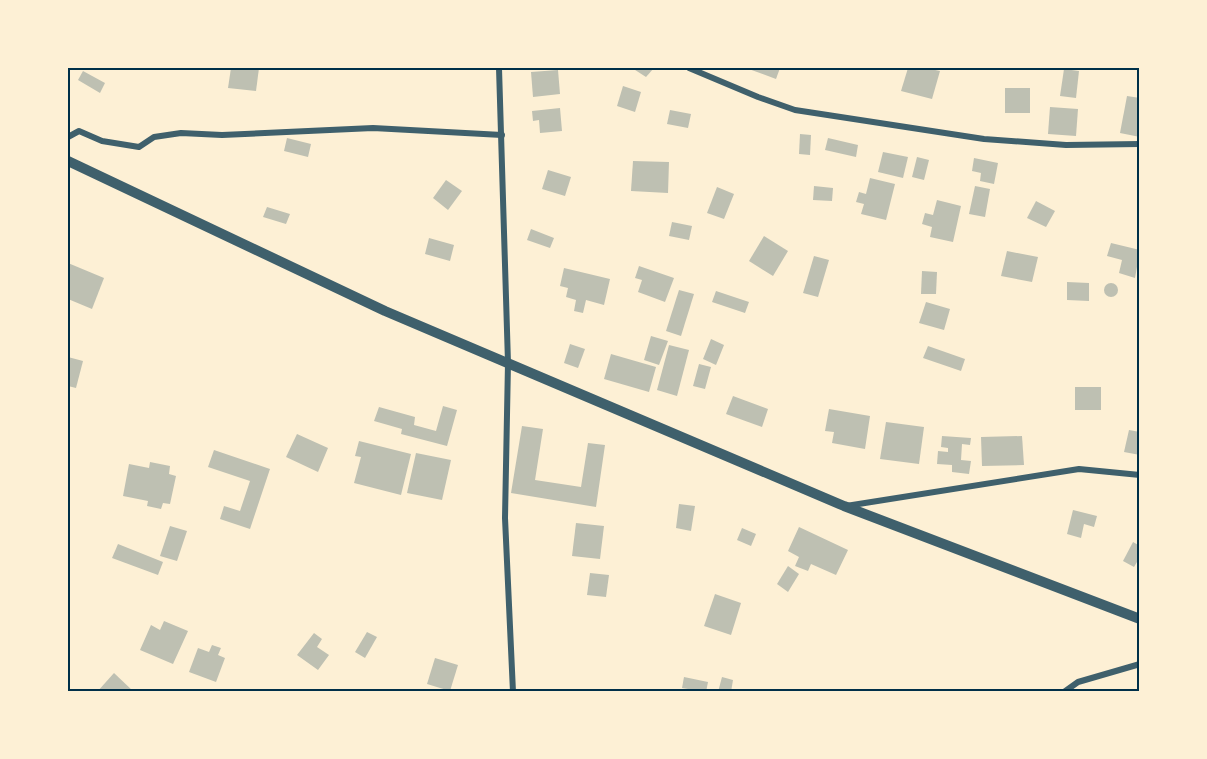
<svg xmlns="http://www.w3.org/2000/svg" width="1207" height="759" viewBox="0 0 1207 759" font-family="Montserrat,sans-serif">
<style>
.building{fill:#bec0b2}
.lines{fill:none;stroke-linecap:round;stroke-linejoin:round}
.minor{stroke:#3f606c;stroke-width:6}
.tertiary{stroke:#3f606c;stroke-width:10}
.neatline{fill:none;stroke:#003049;stroke-width:2}
</style>
<rect width="100%" height="100%" fill="#fdf0d5"/>
<g class="building">
<polygon points="231,68 259,68 256,91 228,88"/>
<polygon points="632,68 654,68 646,77"/>
<polygon points="746,68 780,68 776,79"/>
<polygon points="908,68 926,68 940,71 932,99 901,91"/>
<polygon points="1064,69 1079,71 1076,98 1060,96"/>
<polygon points="558,70 560,94 533,97 531,72"/>
<polygon points="83,71 105,83 100,93 78,80"/>
<polygon points="623,86 641,92 635,112 617,106"/>
<rect x="1005" y="88" width="25" height="25"/>
<polygon points="1127,96 1140,98 1140,137 1120,133"/>
<polygon points="1050,107 1078,109 1076,136 1048,134"/>
<polygon points="560,108 562,131 540,133 539,120 533,121 532,111"/>
<polygon points="670,110 691,114 688,128 667,124"/>
<polygon points="800,134 811,135 810,155 799,154"/>
<polygon points="287,138 311,144 308,157 284,151"/>
<polygon points="828,138 858,145 856,157 825,150"/>
<polygon points="883,152 908,157 903,178 878,172"/>
<polygon points="917,157 929,160 924,180 912,177"/>
<polygon points="974,158 998,163 994,184 980,181 981,173 972,171"/>
<polygon points="633,161 669,162 668,193 631,191"/>
<polygon points="548,170 571,177 565,196 542,189"/>
<polygon points="870,178 895,184 886,220 861,214 864,204 856,202 859,192 866,194"/>
<polygon points="446,180 462,191 448,210 433,198"/>
<polygon points="814,186 833,188 832,201 813,200"/>
<polygon points="975,186 990,189 985,217 969,214"/>
<polygon points="717,187 734,194 724,219 707,213"/>
<polygon points="937,200 961,206 953,242 930,237 932,227 922,224 925,213 933,215"/>
<polygon points="1036,201 1055,211 1046,227 1027,218"/>
<polygon points="267,207 290,214 286,224 263,217"/>
<polygon points="672,222 692,226 689,240 669,236"/>
<polygon points="531,229 554,238 550,248 527,240"/>
<polygon points="764,236 788,251 773,276 749,261"/>
<polygon points="429,238 454,245 450,261 425,254"/>
<polygon points="1111,243 1140,250 1135,278 1119,273 1122,260 1107,256"/>
<polygon points="1007,251 1038,257 1032,282 1001,276"/>
<polygon points="814,256 829,260 818,297 803,293"/>
<polygon points="68,263 104,278 92,309 68,299"/>
<polygon points="639,266 674,278 665,302 638,292 642,280 635,278"/>
<polygon points="564,268 610,279 604,305 586,300 583,313 574,311 576,300 566,297 568,288 560,286"/>
<polygon points="922,271 937,272 936,294 921,294"/>
<polygon points="1067,282 1089,283 1089,301 1067,300"/>
<circle cx="1111" cy="290" r="7"/>
<polygon points="679,290 694,294 681,336 666,331"/>
<polygon points="716,291 749,302 745,313 712,302"/>
<polygon points="926,302 950,309 944,330 919,323"/>
<polygon points="651,336 668,341 659,365 644,360"/>
<polygon points="711,339 724,345 716,365 703,359"/>
<polygon points="570,344 585,349 578,368 564,363"/>
<polygon points="669,345 689,350 677,396 657,390"/>
<polygon points="928,346 965,359 961,371 923,358"/>
<polygon points="611,354 656,367 649,392 604,379"/>
<polygon points="68,357 83,361 76,388 68,386"/>
<polygon points="699,364 711,367 705,389 693,386"/>
<rect x="1075" y="387" width="26" height="23"/>
<polygon points="733,396 768,409 762,427 726,414"/>
<polygon points="443,406 457,410 447,446 401,434 402,429 374,421 379,407 415,417 414,425 436,431"/>
<polygon points="829,409 870,416 865,449 832,443 834,432 825,431"/>
<polygon points="886,422 924,427 919,464 880,459"/>
<polygon points="522,426 543,429 535,480 581,487 588,443 605,445 596,507 511,493"/>
<polygon points="1129,430 1140,432 1140,455 1124,452"/>
<polygon points="297,434 328,448 318,472 286,457"/>
<polygon points="942,436 971,438 970,445 962,444 961,460 971,461 969,474 952,472 952,465 937,464 938,451 948,452 948,448 941,447"/>
<polygon points="1022,436 1024,465 982,466 981,437"/>
<polygon points="359,441 411,454 401,495 354,483 361,457 355,456"/>
<polygon points="214,450 270,469 250,529 220,519 224,506 240,511 250,481 208,467"/>
<polygon points="416,453 451,460 442,500 407,493"/>
<polygon points="150,462 170,466 169,474 176,476 170,504 163,503 161,509 147,506 148,501 123,496 129,464 149,468"/>
<polygon points="679,504 695,506 691,531 676,528"/>
<polygon points="1073,510 1097,516 1094,527 1084,524 1081,538 1067,534"/>
<polygon points="576,523 604,526 600,559 572,556"/>
<polygon points="170,526 187,531 177,561 160,556"/>
<polygon points="799,527 848,550 836,575 811,564 808,571 795,566 799,557 788,551"/>
<polygon points="742,528 756,534 751,546 737,540"/>
<polygon points="1133,542 1140,546 1140,557 1134,567 1123,561"/>
<polygon points="118,544 163,562 158,575 112,558"/>
<polygon points="788,566 799,574 788,592 777,584"/>
<polygon points="590,573 609,575 606,597 587,595"/>
<polygon points="715,594 741,603 731,635 704,626"/>
<polygon points="164,621 188,631 173,664 140,650 151,625 160,630"/>
<polygon points="367,632 377,637 365,658 355,652"/>
<polygon points="314,633 322,639 317,647 329,655 318,670 297,655"/>
<polygon points="212,645 221,648 218,655 225,658 216,682 189,672 198,648 209,652"/>
<polygon points="435,658 458,665 450,691 427,684"/>
<polygon points="114,673 134,692 97,692"/>
<polygon points="684,677 708,682 706,692 682,688"/>
<polygon points="722,677 733,680 731,692 718,692"/>
</g>
<g class="lines">
<g class="minor">
<polyline points="499,68 508,363 505,518 513,692"/>
<polyline points="689,68 758,97 795,110 984,139 1066,145 1140,144"/>
<polyline points="68,137 79,131 102,141 139,147 154,137 181,133 222,135 373,128 502,135"/>
<polyline points="846,506 1079,469 1140,475"/>
<polyline points="1064,692 1078,682 1140,664"/>
</g>
<polyline class="tertiary" points="68,161 385,311 844,506 1140,619"/>
</g>
<rect width="1207" height="759" fill="none" stroke="#fdf0d5" stroke-width="138"/>
<rect x="69" y="69" width="1069" height="621" class="neatline"/>
</svg>
